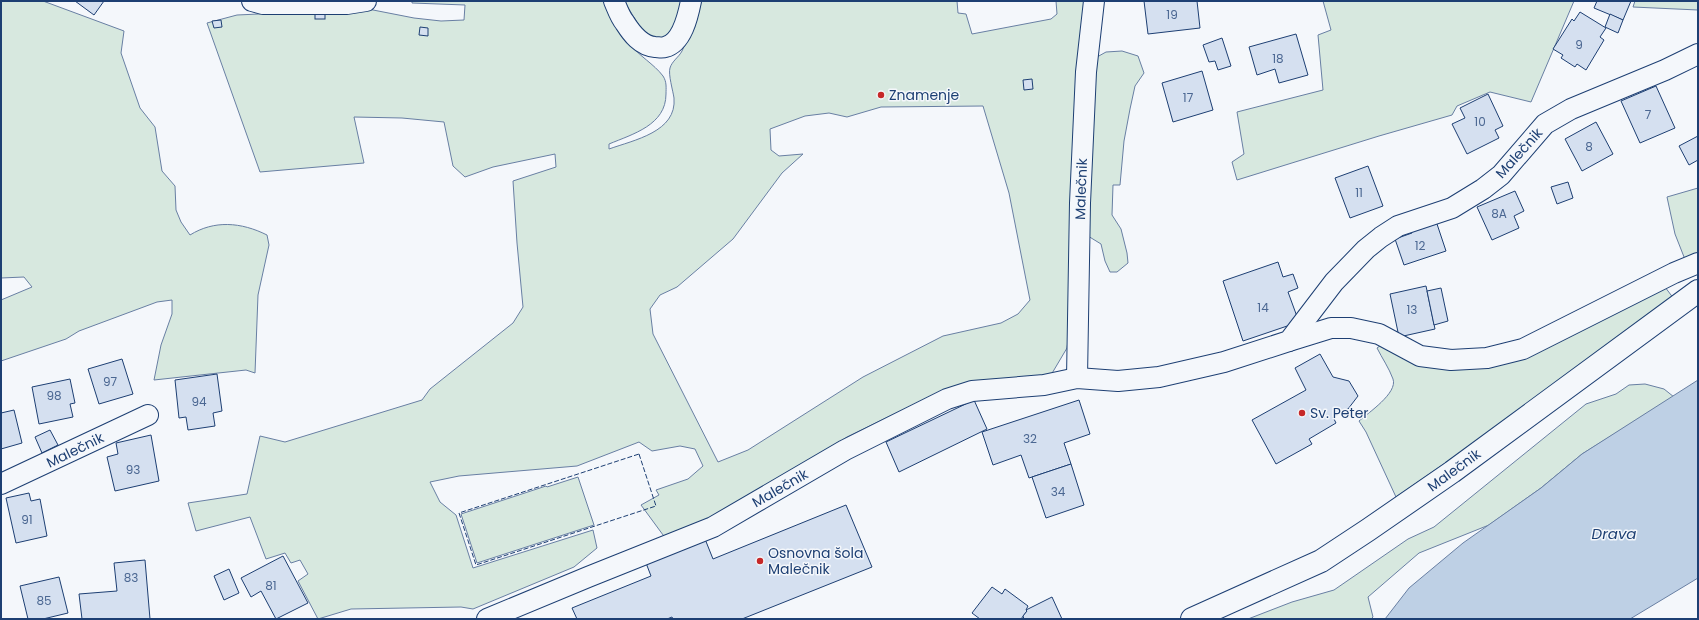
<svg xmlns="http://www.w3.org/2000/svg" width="1699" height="620" viewBox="0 0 1699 620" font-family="Poppins,sans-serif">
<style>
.green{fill:#d7e8df;stroke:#687fa3;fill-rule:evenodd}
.water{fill:#bed0e5;stroke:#687fa3}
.building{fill:#d5e0f0;stroke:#1d3f73}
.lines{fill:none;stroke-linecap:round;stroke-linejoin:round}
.street-casing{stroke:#1d3f73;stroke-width:22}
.secondary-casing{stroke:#1d3f73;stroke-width:24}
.street{stroke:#f4f7fb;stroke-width:20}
.secondary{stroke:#f4f7fb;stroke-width:22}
.fence{stroke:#1d3f73;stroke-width:1;stroke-dasharray:5 2;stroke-linecap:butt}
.poi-dot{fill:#c62828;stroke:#f4f7fb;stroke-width:1.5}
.labels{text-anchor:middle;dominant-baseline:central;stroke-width:3;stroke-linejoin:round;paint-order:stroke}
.number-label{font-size:12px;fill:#4b6792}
.poi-label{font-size:14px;fill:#1d3f73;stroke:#f4f7fb;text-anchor:start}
.street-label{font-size:14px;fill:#1d3f73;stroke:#f4f7fb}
.water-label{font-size:15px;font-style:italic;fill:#1d3f73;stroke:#f4f7fb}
</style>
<rect width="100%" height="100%" fill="#f4f7fb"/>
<g class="green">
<path d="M 1,1 L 43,1 L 124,31 L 121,53 L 140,108 L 155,127 L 162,171 L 175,186 L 176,210 L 181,222 L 190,235 C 214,220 241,222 267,235 L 269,245 L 258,295 L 255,373 L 246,370 L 154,380 L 161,345 L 172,314 L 172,300 L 157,302 L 79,331 L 66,339 L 1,361 L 1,300 L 32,287 L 24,277 L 1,278 Z"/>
<path d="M 412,1 L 607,1 C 614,14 621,33 630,44 C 639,56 654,64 663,76 C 667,82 666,88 666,94 C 666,125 633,134 609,144 L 609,149 C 634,140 677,132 674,98 C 673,91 668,74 670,68 C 672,61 679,57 682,51 C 690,35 694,18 699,1 L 957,1 L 958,13 L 966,14 L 972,34 L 1051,19 L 1057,14 L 1056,1 L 1089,1 L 1072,311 L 1067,348 L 1051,375 L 950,389 L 929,397 L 847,437 L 781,480 L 723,514 L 666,539 L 641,505 L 659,495 L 656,490 L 688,479 L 703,466 L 695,449 L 680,446 L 652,451 L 639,442 L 577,466 L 459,476 L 430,482 L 440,502 L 456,515 L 473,568 L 593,530 L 597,548 L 574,567 L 473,609 L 461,607 L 351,609 L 318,619 L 298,581 L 308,574 L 300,560 L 291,563 L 285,553 L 266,559 L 250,517 L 196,531 L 188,503 L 247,494 L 260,436 L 285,442 L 422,400 L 430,389 L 513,323 L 523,307 L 517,243 L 513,181 L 556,167 L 555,154 L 493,167 L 465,177 L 453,166 L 444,122 L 402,118 L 354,117 L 364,163 L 260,172 L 207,23 L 237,15 L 368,9 L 414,18 L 441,21 L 464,20 L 465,5 L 412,3 ZM 983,106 L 1009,193 L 1030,300 L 1018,314 L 1001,323 L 943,336 L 863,377 L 748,450 L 718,462 L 653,334 L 650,309 L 660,295 L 677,287 L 733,239 L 782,173 L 803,154 L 779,156 L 771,150 L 770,129 L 805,116 L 829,113 L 847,117 L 881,107 Z"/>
<polygon points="624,1 686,1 678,29 660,43 643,32"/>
<polygon points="1323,1 1574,1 1531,102 1490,92 1457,106 1452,115 1379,136 1237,180 1232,162 1244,154 1237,112 1323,90 1318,35 1331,30"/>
<polygon points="1635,1 1698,1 1698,10 1633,7"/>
<polygon points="1122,51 1138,56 1144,73 1135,86 1130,109 1124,141 1120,185 1113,185 1112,215 1121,229 1127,253 1128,263 1117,272 1110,272 1105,261 1101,244 1088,236 1090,92 1097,57 1106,52"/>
<polygon points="1698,188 1698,257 1686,262 1675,234 1667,197"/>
<path d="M 1665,287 L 1674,299 L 1490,432 L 1396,497 L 1366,432 L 1359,421 C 1368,413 1398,393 1393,379 C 1389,368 1382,358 1377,348 L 1384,343 L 1458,366 Z"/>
<polygon points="1645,384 1664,389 1674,397 1582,454 1541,488 1489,525 1419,553 1368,597 1373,617 1371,619 1248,619 1292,602 1334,590 1408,539 1434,527 1586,404 1616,394 1629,385"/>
<polygon points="578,477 594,525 477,563 461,514 546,486 547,487"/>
</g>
<polygon class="water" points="1698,380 1698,578 1630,619 1385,619 1409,588 1463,543 1541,488 1582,454"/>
<g class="building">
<polygon points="75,1 104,1 94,15"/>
<polygon points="1144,1 1197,1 1200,28 1148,34"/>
<polygon points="1597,1 1631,1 1623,20 1594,8"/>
<polygon points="1580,12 1606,28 1600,37 1604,40 1586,70 1577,64 1575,67 1561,58 1563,55 1553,49 1572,19 1574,21"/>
<rect x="315" y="13" width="10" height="6"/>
<polygon points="1610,14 1623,20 1618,33 1605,27"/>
<polygon points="221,20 222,27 214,28 212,21"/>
<polygon points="420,27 428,28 428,36 419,35"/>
<polygon points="1296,34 1308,75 1279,83 1275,69 1257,75 1249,47"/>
<polygon points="1222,38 1231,66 1218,70 1215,61 1209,62 1203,45"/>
<polygon points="1202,71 1213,110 1173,122 1162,83"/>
<polygon points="1032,79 1033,89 1024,90 1023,80"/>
<polygon points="1656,86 1675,128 1640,143 1621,101"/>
<polygon points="1488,94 1503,126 1495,130 1499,138 1467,154 1452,124 1465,118 1460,108"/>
<polygon points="1596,122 1613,154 1582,171 1565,139"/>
<polygon points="1698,136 1698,160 1689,165 1679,146"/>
<polygon points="1368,166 1383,206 1350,218 1335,178"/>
<polygon points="1568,182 1573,198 1557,204 1551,187"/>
<polygon points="1515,191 1524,211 1514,216 1519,228 1492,240 1477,207"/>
<polygon points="1436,221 1446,251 1404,265 1395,239 1412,233 1411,230"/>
<polygon points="1278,262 1283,277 1293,274 1298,288 1288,292 1299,322 1243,341 1223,281"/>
<polygon points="1426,286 1435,329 1399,337 1390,294"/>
<polygon points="1441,288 1448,321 1434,325 1427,291"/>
<polygon points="1320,354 1333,377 1349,381 1358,396 1348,409 1333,417 1336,423 1309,439 1312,444 1276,464 1252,420 1306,390 1295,368"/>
<polygon points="122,359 133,394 99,404 88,369"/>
<polygon points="217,374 222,411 213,413 215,426 188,430 186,417 179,418 175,380"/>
<polygon points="70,379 75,403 70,404 73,417 39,424 32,387"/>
<polygon points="974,400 987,429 899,472 886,442"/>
<polygon points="1079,400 1090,434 1064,443 1071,464 1029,478 1021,455 993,465 982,432"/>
<polygon points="14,410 22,443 1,449 1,413"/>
<polygon points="50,430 58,445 42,453 35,437"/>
<polygon points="151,435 159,481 115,491 107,457 118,454 116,443"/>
<polygon points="1071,464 1084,505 1046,518 1032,477"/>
<polygon points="29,493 31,501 40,499 47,536 16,543 6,498"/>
<polygon points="846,505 872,567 742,619 673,619 672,617 667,619 577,619 572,608 651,576 646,563 705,539 713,559"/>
<polygon points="283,556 308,603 276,619 261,591 251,597 241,578"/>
<polygon points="145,560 150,619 82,619 79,594 117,591 114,563"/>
<polygon points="229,569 239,593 224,600 214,576"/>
<polygon points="59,577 68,613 43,619 28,619 20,586"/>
<polygon points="992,587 1002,594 1005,589 1028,606 1026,610 1027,611 1021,619 980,619 972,613"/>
<polygon points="1052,597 1062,619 1024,619 1023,616 1027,611 1026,610"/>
</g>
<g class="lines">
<g class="street-casing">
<g id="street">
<polyline points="252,1 263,4 347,4 366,1"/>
<path d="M 614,1 C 617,8 620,17 625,23 C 632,34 641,46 655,47 C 658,47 662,48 665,47 C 682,43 688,16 691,1"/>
<polyline points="1289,341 1331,328 1351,328 1379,334 1420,356 1451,360 1487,358 1523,349 1674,273 1698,263"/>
<polyline points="1077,378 1080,203 1086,72 1094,1"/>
<polyline points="1,484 148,415"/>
<polyline points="487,619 588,577 713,527 845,450 947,399 972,391 1044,385 1077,378 1118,381 1159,377 1224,362 1289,341 1334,282 1366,249 1381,237 1398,226 1452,208 1483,189 1501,175 1545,124 1571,109 1665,70 1698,54"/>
</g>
</g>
<g class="secondary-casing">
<polyline id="secondary" points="1192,619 1321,561 1368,530 1452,472 1698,291"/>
</g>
<use href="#street" class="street"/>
<use href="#secondary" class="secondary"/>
<polygon class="fence" points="639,454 656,506 476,565 459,513"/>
</g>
<g class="poi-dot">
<circle cx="881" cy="95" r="4"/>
<circle cx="1302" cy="413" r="4"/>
<circle cx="760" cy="561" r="4"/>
</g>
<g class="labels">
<g class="number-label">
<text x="1172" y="14">19</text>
<text x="1579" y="44">9</text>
<text x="1278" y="58">18</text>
<text x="1188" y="97">17</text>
<text x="1648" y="114">7</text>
<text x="1480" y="121">10</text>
<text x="1589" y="146">8</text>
<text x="1359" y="192">11</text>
<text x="1499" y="213">8A</text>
<text x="1420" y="245">12</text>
<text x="1263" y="307">14</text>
<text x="1412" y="309">13</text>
<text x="110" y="381">97</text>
<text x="54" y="395">98</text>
<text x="199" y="401">94</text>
<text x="1030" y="438">32</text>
<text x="133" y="469">93</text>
<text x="1058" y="491">34</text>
<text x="27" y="519">91</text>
<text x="131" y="577">83</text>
<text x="271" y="585">81</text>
<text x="44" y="600">85</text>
</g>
<g class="poi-label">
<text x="889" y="95">Znamenje</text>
<text x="1310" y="413">Sv. Peter</text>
<text x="768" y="553">Osnovna šola<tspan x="768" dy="16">Malečnik</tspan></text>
</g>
<g class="street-label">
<text transform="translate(1519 153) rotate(-48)">Malečnik</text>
<text transform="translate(1081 189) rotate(-88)">Malečnik</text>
<text transform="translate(75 450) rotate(-26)">Malečnik</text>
<text transform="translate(1454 470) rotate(-36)">Malečnik</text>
<text transform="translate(780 488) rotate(-30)">Malečnik</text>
</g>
<g class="water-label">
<text x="1614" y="533">Drava</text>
</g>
</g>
<rect width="1699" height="620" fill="none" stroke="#1d3f73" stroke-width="4"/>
</svg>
